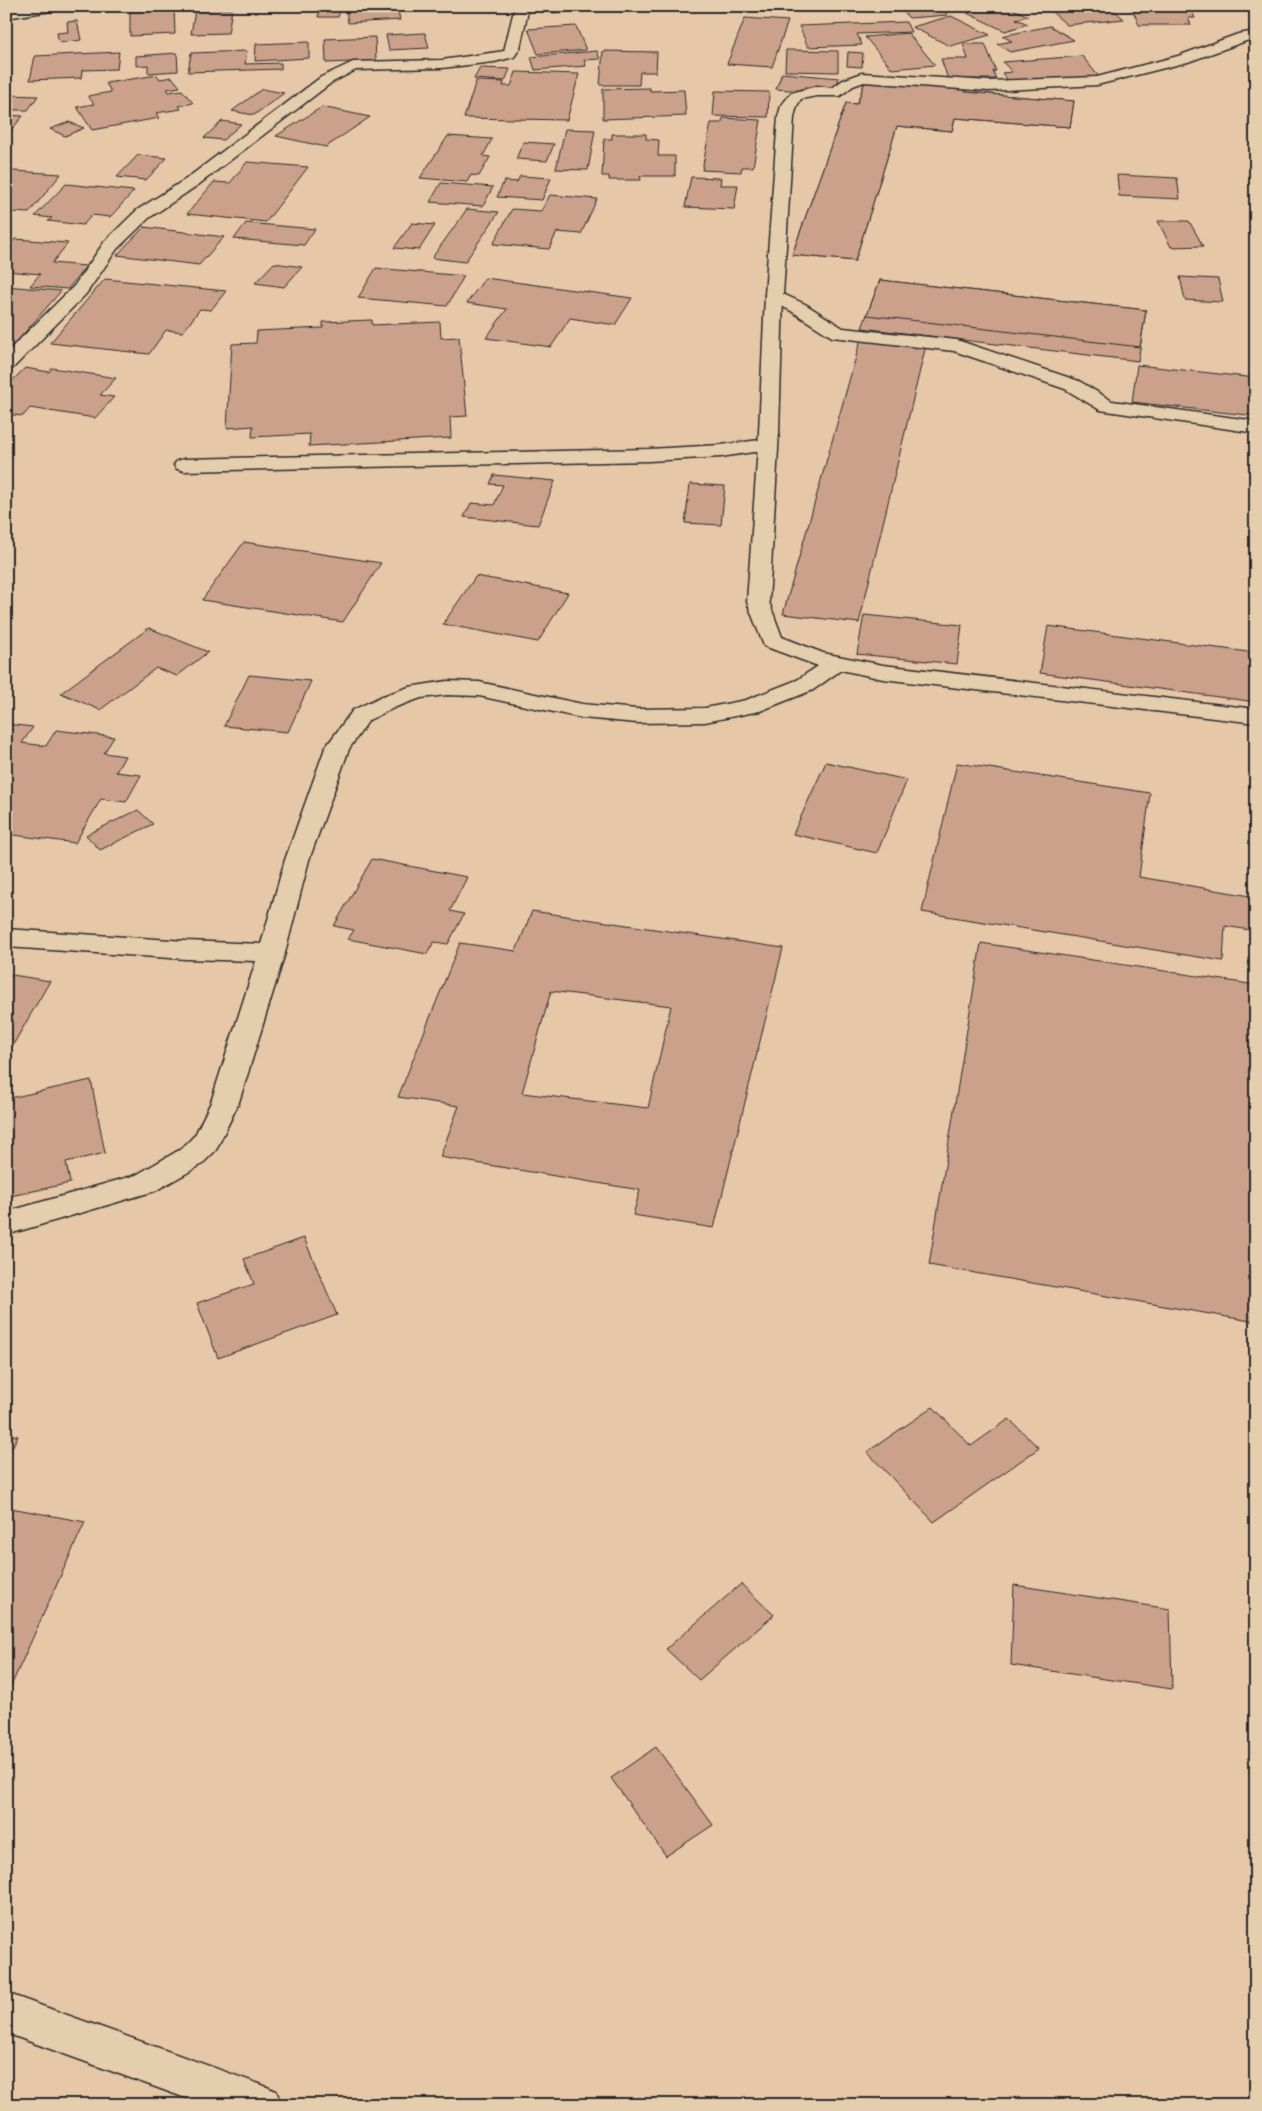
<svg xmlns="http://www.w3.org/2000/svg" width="1262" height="2111" viewBox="0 0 1262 2111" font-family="'Architects Daughter',sans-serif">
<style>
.building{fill:#cca18b;stroke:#2b2b2b;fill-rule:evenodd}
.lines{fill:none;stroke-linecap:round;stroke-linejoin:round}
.lane-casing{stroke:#2b2b2b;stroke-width:3}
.street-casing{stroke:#2b2b2b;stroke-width:3}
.lane{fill:#e4cead;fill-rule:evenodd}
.street{fill:#e4cead;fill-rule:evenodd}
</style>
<rect width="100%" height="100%" fill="#e6c7a8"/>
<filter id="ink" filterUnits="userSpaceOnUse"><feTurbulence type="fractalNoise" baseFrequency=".02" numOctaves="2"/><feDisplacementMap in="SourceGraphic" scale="10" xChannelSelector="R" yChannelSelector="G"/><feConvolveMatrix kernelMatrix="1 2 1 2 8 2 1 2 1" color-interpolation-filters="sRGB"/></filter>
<g filter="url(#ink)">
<g class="building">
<polygon points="273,6 316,6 314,9 272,8"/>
<polygon points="321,6 342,6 338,17 318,17"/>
<polygon points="397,6 400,20 348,23 346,9"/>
<polygon points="550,6 613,6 614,7 553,13"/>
<polygon points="898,6 940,6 948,15 909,18"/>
<polygon points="994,6 1007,6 1028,16 1016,19 1028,24 1005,31 967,13"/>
<polygon points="1045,6 1109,6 1124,19 1067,25"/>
<polygon points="1131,6 1189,6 1195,18 1188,18 1191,25 1139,25"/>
<polygon points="232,9 228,33 191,34 195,10"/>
<polygon points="174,10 175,34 130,36 130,12"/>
<polygon points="951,16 990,35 950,46 912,27"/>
<polygon points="745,18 788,21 772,67 727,64"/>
<polygon points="77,21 81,40 59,43 57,33 68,32 67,22"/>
<polygon points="906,22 911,32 857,34 862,45 808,47 799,26"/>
<polygon points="576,26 586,50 538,54 528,29"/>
<polygon points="1050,26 1074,40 1010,52 997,44 1012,41 1002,36"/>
<polygon points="425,33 429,48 389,50 386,35"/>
<polygon points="908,33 935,65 892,69 865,37"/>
<polygon points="375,37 376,61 326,63 325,39"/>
<polygon points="309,42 309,58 255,61 256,44"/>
<polygon points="963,44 985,44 996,71 993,71 996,79 948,79 941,59 968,59"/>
<polygon points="786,50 838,51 838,72 785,71"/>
<polygon points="247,51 245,64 281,63 281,69 188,72 191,53"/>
<polygon points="597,51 600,59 584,60 586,66 535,70 531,57"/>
<polygon points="603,51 657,52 656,72 640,72 639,85 600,85"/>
<polygon points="119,52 117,69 82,70 81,78 30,80 35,56"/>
<polygon points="848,52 863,53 862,67 847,66"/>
<polygon points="177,53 178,71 148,73 148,65 136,66 136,56"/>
<polygon points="1082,56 1099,77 1010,83 1002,73 1012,72 1003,62"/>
<polygon points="480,68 510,69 505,81 474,79"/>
<polygon points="516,72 579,74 567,120 464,118 476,81 504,82 503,86 511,86"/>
<polygon points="782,73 839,78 835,89 805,87 804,91 776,89"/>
<polygon points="157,75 160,79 172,77 180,87 167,89 169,92 182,90 193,103 179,106 181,109 156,113 159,118 92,130 77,107 94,104 88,96 111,92 106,83"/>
<polygon points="865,81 965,89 965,92 1074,101 1070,127 955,118 952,131 897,126 855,261 792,255 846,103 857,104"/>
<polygon points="865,81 965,89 965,92 1074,101 1070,127 955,118 952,131 897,126 855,261 792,255 846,103 857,104"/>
<polygon points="650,88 650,91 684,90 686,116 603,119 603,89"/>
<polygon points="262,89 284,93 254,115 232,111"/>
<polygon points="715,91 769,92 768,117 713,116"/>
<polygon points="9,95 38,96 28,110 6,110 6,98"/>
<polygon points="322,107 370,117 326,147 276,136"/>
<polygon points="6,115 23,116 12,129 6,129"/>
<polygon points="723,118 761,120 753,167 742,167 741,172 702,170 711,123 722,123"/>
<polygon points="222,121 241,124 223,140 204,138"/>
<polygon points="69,122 84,128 65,136 50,129"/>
<polygon points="565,129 595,130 588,170 556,169"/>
<polygon points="612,134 646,134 646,139 659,140 658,156 675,156 675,176 640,176 641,180 609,180 609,176 602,176 604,139 612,139"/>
<polygon points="448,136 492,139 483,156 490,157 479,176 471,175 467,182 420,178"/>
<polygon points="523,142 554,144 547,161 516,159"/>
<polygon points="138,155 167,158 146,180 117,177"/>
<polygon points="247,162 308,167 266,222 187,214 214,182 230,183"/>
<polygon points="14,171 61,174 29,213 11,212 6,217 6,178"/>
<polygon points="1117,175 1177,178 1180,199 1119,196"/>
<polygon points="520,176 551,178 542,200 497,197 504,181 517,182"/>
<polygon points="691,177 721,178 720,185 738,185 734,209 685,207"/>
<polygon points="441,183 493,187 483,206 430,202"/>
<polygon points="66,184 134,191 110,217 92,215 83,225 48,221 52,218 35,216"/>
<polygon points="550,195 597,199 581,234 557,232 549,249 493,244 512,209 541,211"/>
<polygon points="467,209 499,212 465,262 432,258"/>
<polygon points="1158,221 1189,221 1203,246 1171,247"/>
<polygon points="246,223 315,229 304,245 234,239"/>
<polygon points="412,223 435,225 419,250 394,248"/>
<polygon points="144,227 224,237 199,265 117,255"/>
<polygon points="15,239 68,243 52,263 86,266 68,289 30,286 40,274 6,271 6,249"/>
<polygon points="274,263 302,267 284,287 255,283"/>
<polygon points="376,268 464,276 447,306 358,298"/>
<polygon points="1180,277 1218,279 1223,302 1185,300"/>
<polygon points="485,278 632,298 615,325 570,318 551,347 486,338 507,309 467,303"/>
<polygon points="105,279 226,291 211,310 200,309 183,332 166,330 149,354 50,343"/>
<polygon points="880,280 1146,310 1138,361 862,328"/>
<polygon points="880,280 1146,310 1140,347 867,315"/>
<polygon points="6,286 61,291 13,346 6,346"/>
<polygon points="372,320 372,325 440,322 441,338 459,337 467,416 450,417 451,438 309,446 310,434 252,437 253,426 227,428 232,344 256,343 257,331 323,328 323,322"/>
<polygon points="861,339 926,345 859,623 783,614"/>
<polygon points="1137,365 1256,378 1256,416 1132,402"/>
<polygon points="25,368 49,372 52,368 116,378 100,395 114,397 95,418 30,408 23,416 6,414 6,387"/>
<polygon points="494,475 555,481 538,525 464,517 471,503 494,505 503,485 490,484"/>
<polygon points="690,484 725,486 721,525 685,523"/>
<polygon points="244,542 381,563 343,622 202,600"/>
<polygon points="476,576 568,593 538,642 443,624"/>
<polygon points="864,615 962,625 957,664 857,654"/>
<polygon points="1048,626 1256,653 1256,702 1040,673"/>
<polygon points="149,628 208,652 177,676 156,668 100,710 61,693"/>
<polygon points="249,675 311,681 288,732 224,726"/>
<polygon points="6,724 33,727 22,743 46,746 56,730 114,737 104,753 125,756 116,772 141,775 126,802 101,799 75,843 6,834"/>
<polygon points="826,762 907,780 877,853 793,834"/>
<polygon points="957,763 1150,793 1139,877 1256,897 1256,931 1225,926 1223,961 922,912"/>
<polygon points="138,810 153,824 100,850 86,835"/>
<polygon points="372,859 467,877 450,911 464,914 448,944 434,942 427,954 348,939 354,930 334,926"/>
<path d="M 532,911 L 783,948 L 714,1228 L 633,1215 L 640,1190 L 440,1157 L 459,1106 L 398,1097 L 460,943 L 516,951 ZM 551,991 L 671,1006 L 648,1108 L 522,1093 Z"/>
<polygon points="981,943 1256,985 1256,1322 929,1265"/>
<polygon points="6,974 50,981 6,1057"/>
<polygon points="91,1080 105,1153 66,1162 70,1183 6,1197 6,1099"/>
<polygon points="304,1238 337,1315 218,1358 197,1303 254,1284 244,1259"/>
<polygon points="933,1407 971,1446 1009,1419 1039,1448 934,1522 867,1452"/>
<polygon points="6,1434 18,1436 6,1459"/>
<polygon points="6,1507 85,1522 6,1697"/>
<polygon points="741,1584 774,1615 699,1680 666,1649"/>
<polygon points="1014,1585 1170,1609 1172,1689 1011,1665"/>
<polygon points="656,1747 713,1825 666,1856 611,1778"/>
</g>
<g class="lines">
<g class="lane-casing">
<g id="lane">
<polygon points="774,290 805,304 843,328 957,340 1079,381 1112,401 1256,421 1256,433 1100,410 1065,389 954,351 832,337 793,312 768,299 765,295 768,291"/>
<polygon points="767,439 774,441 777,445 774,449 721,457 649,461 184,471 177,469 174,465 177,461 184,459 649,449 721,445"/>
</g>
</g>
<g class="street-casing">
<g id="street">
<polygon points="29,6 64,6 57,10 6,18 6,10"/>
<polygon points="515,6 529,6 520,48 514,57 494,62 442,68 356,70 331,83 198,185 149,218 117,249 86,294 13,368 6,370 6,353 74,286 105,241 137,210 186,179 321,77 353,62 442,60 504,51"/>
<polygon points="1256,31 1256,39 1246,41 1188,62 1097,85 989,91 864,82 853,86 840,96 817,96 801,99 797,106 794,117 783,295 779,432 769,602 782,637 823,653 883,665 1256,709 1256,723 883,679 841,670 813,690 760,711 705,722 637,723 582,718 479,696 447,695 421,698 396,707 369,720 349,749 309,860 285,953 239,1102 216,1150 201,1165 155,1191 6,1235 6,1212 136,1175 181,1149 195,1135 211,1102 256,961 186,959 6,947 6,929 186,941 261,944 285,860 325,748 353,710 380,697 409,687 447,681 479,682 582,704 637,709 705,708 746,700 797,680 818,666 764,646 747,602 759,432 765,295 778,117 781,106 791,93 817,86 832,88 843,80 862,73 989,81 1097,77 1178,56 1238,34"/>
<polygon points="6,1993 262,2085 276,2091 282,2105 205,2105 6,2033"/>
</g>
</g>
<use href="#lane" class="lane"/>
<use href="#street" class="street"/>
</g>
</g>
<rect width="1262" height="2111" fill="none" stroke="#e4cead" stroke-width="25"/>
<rect x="12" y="12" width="1237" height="2086" fill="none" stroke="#2b2b2b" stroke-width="2" filter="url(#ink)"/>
</svg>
